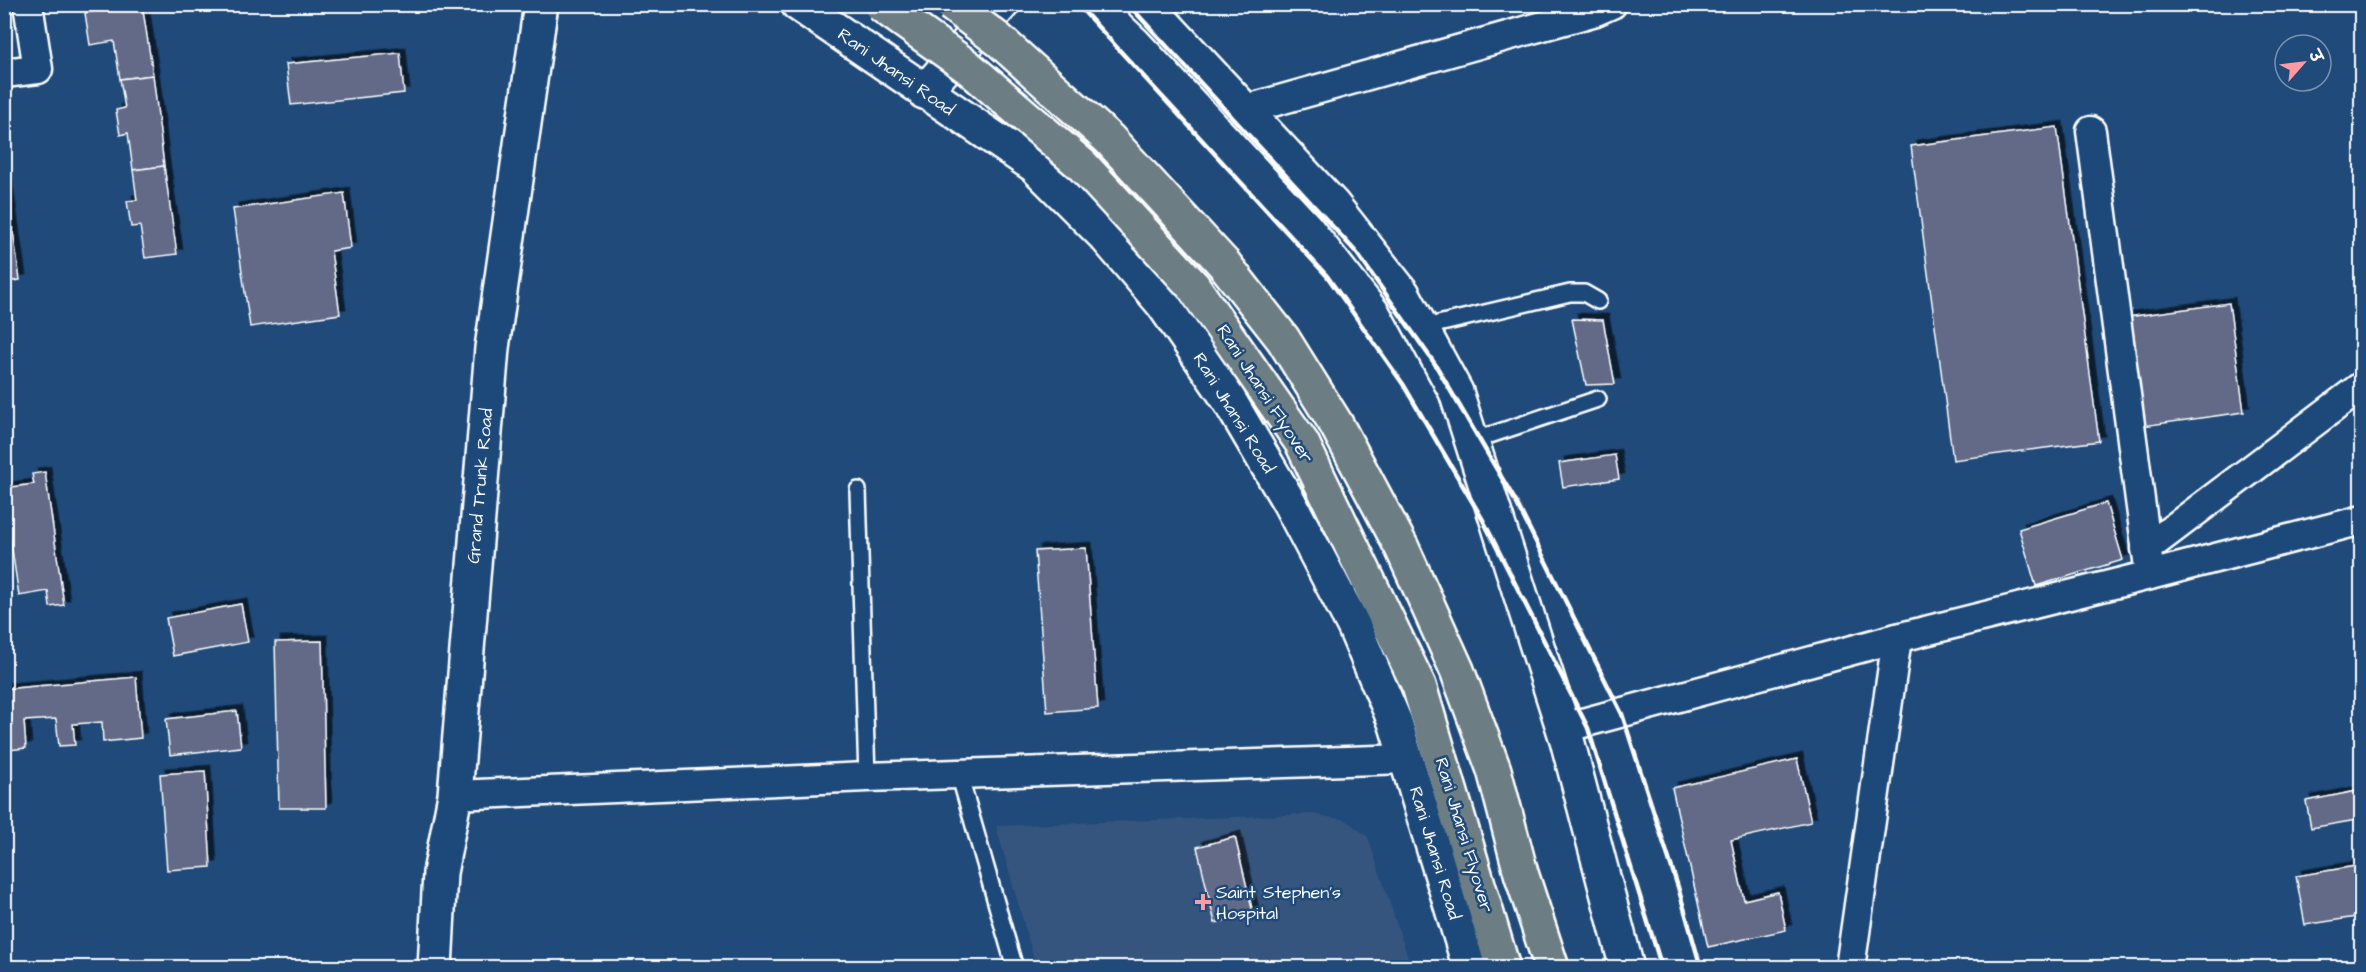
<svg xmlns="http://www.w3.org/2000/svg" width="2366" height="972" viewBox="0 0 2366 972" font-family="'Architects Daughter','Playpen Sans Deva',sans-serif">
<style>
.built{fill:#34547e}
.building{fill:#646b88;stroke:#fff;stroke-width:1.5;filter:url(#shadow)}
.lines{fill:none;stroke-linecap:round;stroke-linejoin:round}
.service-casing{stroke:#fff;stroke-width:20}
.minor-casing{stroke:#fff;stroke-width:33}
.tertiary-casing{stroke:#fff;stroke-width:38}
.secondary-casing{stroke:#fff;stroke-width:38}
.primary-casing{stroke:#fff;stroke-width:38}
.service{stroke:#1f4a7a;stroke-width:15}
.minor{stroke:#1f4a7a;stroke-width:28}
.tertiary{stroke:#1f4a7a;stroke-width:33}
.secondary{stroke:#1f4a7a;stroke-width:33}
.primary{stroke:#6c7e84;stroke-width:33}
.rail{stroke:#fff;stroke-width:4.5}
.primary-bridge-casing{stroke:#fff;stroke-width:38;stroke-linecap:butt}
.primary-bridge{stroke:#6c7e84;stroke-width:33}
.poi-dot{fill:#ff9aa2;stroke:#1f4a7a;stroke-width:2}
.labels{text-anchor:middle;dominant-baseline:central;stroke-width:5;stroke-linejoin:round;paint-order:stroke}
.street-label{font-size:18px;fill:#fff;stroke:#1f4a7a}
.poi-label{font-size:18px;fill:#fff;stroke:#1f4a7a;text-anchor:start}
</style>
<defs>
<filter id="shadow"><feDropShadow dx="5.5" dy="-5.5" stdDeviation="0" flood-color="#0009"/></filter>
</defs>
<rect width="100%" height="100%" fill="#1f4a7a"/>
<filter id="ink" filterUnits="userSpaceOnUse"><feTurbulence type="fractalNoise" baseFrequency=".0167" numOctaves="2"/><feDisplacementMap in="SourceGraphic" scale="12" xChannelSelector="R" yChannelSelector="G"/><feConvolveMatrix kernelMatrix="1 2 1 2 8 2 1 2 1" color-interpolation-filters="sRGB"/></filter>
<g filter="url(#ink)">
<polygon class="built" points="1312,814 1346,820 1368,837 1411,967 1036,967 996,826"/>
<g class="building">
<polygon points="107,4 142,4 153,75 120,79 114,41 90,45 85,13 108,9"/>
<polygon points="400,53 404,93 291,105 286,64"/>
<polygon points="153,75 164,166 133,170 128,133 120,135 116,110 125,108 120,79"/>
<polygon points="2057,127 2099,441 1953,460 1911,146"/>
<polygon points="164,166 177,254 145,258 140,226 131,227 127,201 137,200 133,170"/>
<polygon points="4,169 20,280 6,282 4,275"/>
<polygon points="344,193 351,248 331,251 340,314 250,327 233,209"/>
<polygon points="2229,303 2244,412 2143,426 2128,317"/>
<polygon points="1572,319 1603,320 1615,384 1586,385"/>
<polygon points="1615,455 1619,479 1563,487 1559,463"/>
<polygon points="45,472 64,605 50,607 48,591 19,596 4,496 4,488 34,484 32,474"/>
<polygon points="2106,503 2123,560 2036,586 2019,529"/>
<polygon points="1086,548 1098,708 1047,712 1035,551"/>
<polygon points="241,604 248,642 173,656 166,618"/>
<polygon points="322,641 326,808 279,808 275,642"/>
<polygon points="136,677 141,738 103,742 102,722 73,724 75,745 59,746 56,719 24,721 26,748 8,750 4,726 4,689"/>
<polygon points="237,711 241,747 170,755 166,719"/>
<polygon points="1797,759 1811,822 1731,840 1744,900 1778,892 1786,930 1708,947 1672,788"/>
<polygon points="205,771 211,867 167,870 160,774"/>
<polygon points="2362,790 2362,819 2311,828 2306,801"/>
<polygon points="1235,837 1253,913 1215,923 1197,847"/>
<polygon points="2362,865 2362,916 2305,925 2296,876"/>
</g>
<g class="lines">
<g class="service-casing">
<g id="service">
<polyline points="1421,328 1570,293 1584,293 1598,301"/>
<polyline points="1472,441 1598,399"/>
<polyline points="858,490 867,777"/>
<polyline points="959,774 1015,968"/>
</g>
</g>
<g class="minor-casing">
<g id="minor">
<polyline points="4,73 38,69 28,4"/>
<polyline points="1244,110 1596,11 1612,4"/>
<polyline points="2146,549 2362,386"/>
<polyline points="2150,575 2362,520"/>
<polyline points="1564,728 1897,638"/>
<polyline points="455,795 867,777 1407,759"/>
<polyline points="1850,968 1897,638 2150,575 2091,131"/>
</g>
</g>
<g class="tertiary-casing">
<polyline id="tertiary" points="435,968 440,873 455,795 492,348 541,4"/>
</g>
<g class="secondary-casing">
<g id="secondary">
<polyline points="798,4 1035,166 1105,236 1163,304 1229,400 1289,502 1354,626 1395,722 1470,968"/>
<polyline points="1144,4 1160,19 1333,205 1403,294 1456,392 1567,740 1627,968"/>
<polyline points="924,92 1002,4"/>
</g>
</g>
<g class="primary-casing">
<g id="primary">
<polyline points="1225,265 1283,339 1336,424 1402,548 1457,670 1494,770 1521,873 1552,968"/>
<polyline points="1193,286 1302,443 1419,686 1503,968"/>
</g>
</g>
<use href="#service" class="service"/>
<use href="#minor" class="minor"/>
<use href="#tertiary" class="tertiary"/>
<use href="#secondary" class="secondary"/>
<use href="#primary" class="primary"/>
<g class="rail">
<polyline points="1077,4 1327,276 1403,384 1483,520 1588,728 1662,968"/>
<polyline points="1128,4 1356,252 1435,364 1516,502 1622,714 1678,887 1701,968"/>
</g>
<g class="primary-bridge-casing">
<g id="primary-bridge">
<polyline points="880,4 968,67 1082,165 1193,286"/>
<polyline points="951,4 999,40 1109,139 1225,265"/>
</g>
</g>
<use href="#primary-bridge" class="primary-bridge"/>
</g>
</g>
<path class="poi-dot" d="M1200 893h6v6h6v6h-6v6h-6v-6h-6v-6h6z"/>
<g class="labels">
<g class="street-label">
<text transform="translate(896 72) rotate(35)">Rani Jhansi Road</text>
<text transform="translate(1265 394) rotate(57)">Rani Jhansi Flyover</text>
<text transform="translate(1234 413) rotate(58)">Rani Jhansi Road</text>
<text transform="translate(480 486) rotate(-85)">Grand Trunk Road</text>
<text transform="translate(1464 835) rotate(73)">Rani Jhansi Flyover</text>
<text transform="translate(1435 853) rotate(73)">Rani Jhansi Road</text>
</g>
<g class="poi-label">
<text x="1216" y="892">Saint Stephen's<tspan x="1216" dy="21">Hospital</tspan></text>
</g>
</g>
<rect width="2366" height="972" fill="none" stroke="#1f4a7a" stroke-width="24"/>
<rect x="12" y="12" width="2342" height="948" fill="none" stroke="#fff" stroke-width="2" filter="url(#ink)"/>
<g transform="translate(2303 63) rotate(62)"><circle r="28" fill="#1f4a7a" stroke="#7992af" stroke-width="1.5"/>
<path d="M0-4.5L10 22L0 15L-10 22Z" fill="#ff9aa2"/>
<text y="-9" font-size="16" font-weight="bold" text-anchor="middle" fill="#ffffff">उ</text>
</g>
</svg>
